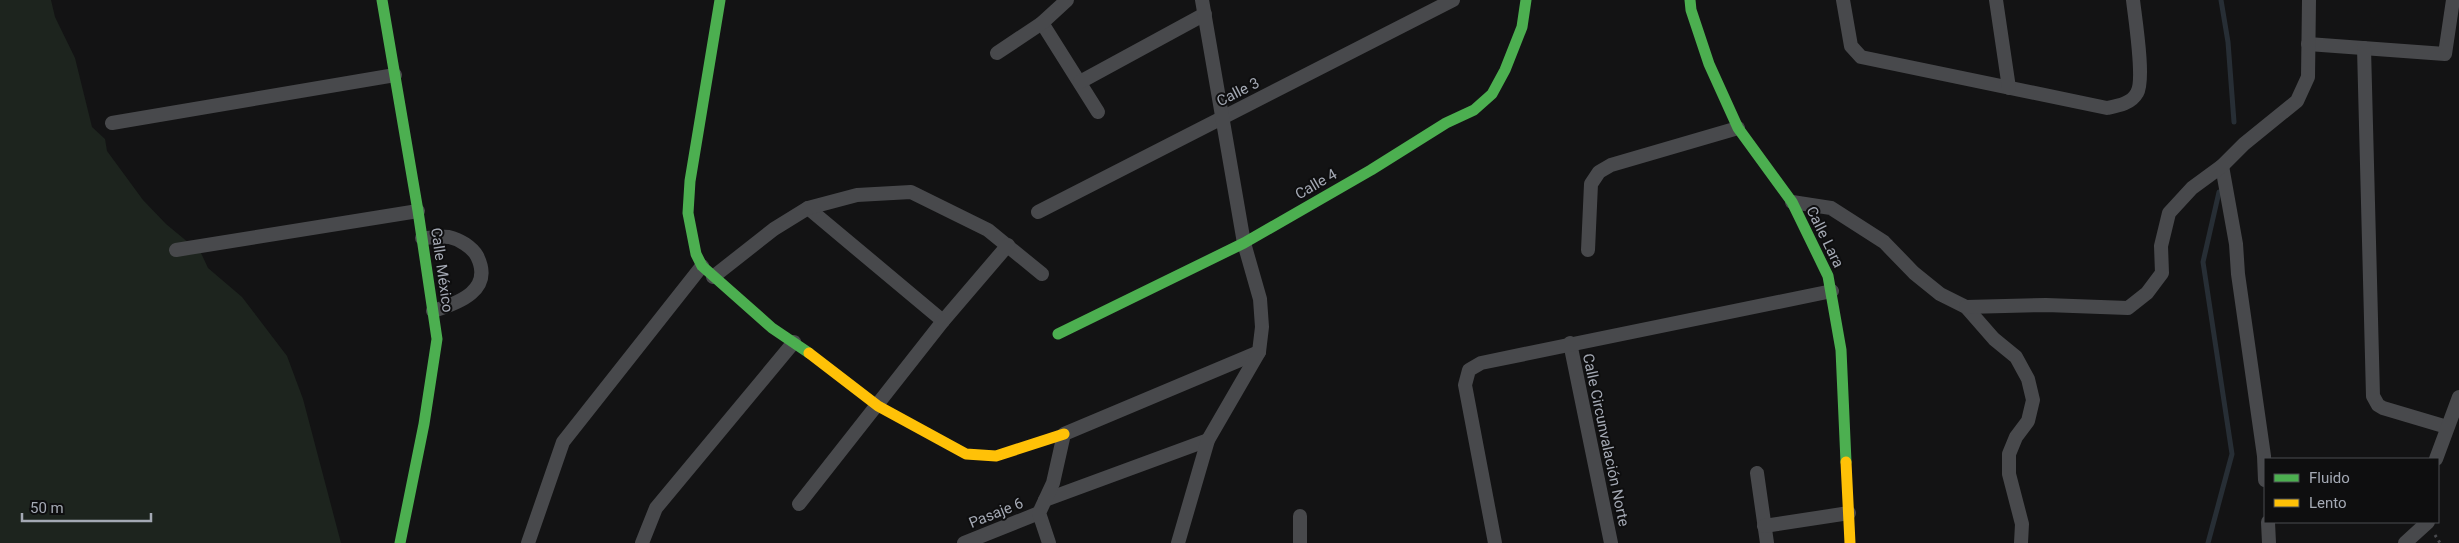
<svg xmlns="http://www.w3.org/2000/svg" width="2459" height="543" viewBox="0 0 2459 543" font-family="Roboto,sans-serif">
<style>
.green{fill:#1d241e}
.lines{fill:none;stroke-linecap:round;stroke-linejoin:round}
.stream{stroke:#272e35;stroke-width:5}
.path{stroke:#494a4e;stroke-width:3;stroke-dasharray:2.5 4;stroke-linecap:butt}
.street{stroke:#48494c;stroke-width:14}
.fast{stroke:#4caf50;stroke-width:11}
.slow{stroke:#ffc107;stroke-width:11}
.labels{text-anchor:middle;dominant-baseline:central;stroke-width:4;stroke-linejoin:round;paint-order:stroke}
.street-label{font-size:15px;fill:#a4a9b4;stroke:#0e0e0f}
</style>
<rect width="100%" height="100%" fill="#131314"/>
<polygon class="green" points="0,0 51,0 55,17 75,58 92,127 105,139 107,151 143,200 166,224 201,253 208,268 242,297 287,356 303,399 341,543 0,543"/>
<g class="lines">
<g class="stream">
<polyline points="2221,0 2228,42 2234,122"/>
<polyline points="2208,543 2232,454 2203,262 2219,192"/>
</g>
<polyline class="path" points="2435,535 2440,543"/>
<g class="street">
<path d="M 1843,0 L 1851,46 L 1861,57 L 2107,108 C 2117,106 2131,104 2137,93 C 2145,80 2135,18 2133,0"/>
<polyline points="1996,0 2009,88"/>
<polyline points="1042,23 1098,112"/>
<polyline points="2308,44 2445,54 2453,0"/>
<polyline points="2364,48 2373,396 2378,405 2383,408 2447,427"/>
<polyline points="997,53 1042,23 1067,0"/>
<polyline points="1080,82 1205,14"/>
<polyline points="112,123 395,75"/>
<polyline points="2222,166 2236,244 2238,274 2264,456 2265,480"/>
<polyline points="1792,202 1831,208 1884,242 1914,273 1940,294 1966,307 1994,339 2016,357 2028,379 2033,400 2028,421 2016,437 2009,454 2009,474 2022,524 2021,543"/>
<polyline points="808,208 943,321"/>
<polyline points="1038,212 1453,0"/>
<path d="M 422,238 C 431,238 441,236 449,237 C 459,239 472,247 477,256 C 494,290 459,303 433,311"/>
<polyline points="176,250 418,211"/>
<polyline points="1588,250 1591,184 1599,172 1611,165 1738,128"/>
<polyline points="713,277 774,229 808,208 857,195 911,192 988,230 1042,274"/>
<polyline points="1966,307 2046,305 2128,308 2147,293 2162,273 2161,246 2169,213 2192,188 2222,166 2244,144 2297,101 2308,77 2309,0"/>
<polyline points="1570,343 1611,543"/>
<polyline points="2436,459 2459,397"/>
<polyline points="1757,473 1767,543"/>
<polyline points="1045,500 1208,440"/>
<polyline points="799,504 943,321 1008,245"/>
<polyline points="1300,516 1300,543"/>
<polyline points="2268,522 2269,543"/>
<polyline points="1764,526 1849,513"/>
<polyline points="528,543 563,442 702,266"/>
<polyline points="642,543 656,508 794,342"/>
<polyline points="964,543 1039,513"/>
<polyline points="1049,543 1039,513 1053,483 1064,434 1259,352"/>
<polyline points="1178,543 1208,440 1259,352 1262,327 1260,299 1244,243 1202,0"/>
<polyline points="1495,543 1465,385 1469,370 1481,363 1832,291"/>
<polyline points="2405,543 2428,522"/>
</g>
<g class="fast">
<polyline points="382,0 418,211 437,339 424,424 400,543"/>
<polyline points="720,0 690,181 688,213 696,254 702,266 772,328 809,353"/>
<polyline points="1690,0 1691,10 1709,64 1738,128 1792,202 1828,276 1841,350 1846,462"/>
<polyline points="1058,334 1244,243 1371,170 1446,123 1474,110 1492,94 1505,70 1522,27 1526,0"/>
</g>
<g class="slow">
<polyline points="809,353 878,406 966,454 996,456 1064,434"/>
<polyline points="1846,462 1850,543"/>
</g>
</g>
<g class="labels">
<g class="street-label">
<text transform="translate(1238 92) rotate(-27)">Calle 3</text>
<text transform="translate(1316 184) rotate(-30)">Calle 4</text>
<text transform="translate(1825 237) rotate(64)">Calle Lara</text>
<text transform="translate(442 270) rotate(82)">Calle México</text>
<text transform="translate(1606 440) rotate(78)">Calle Circunvalación Norte</text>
<text transform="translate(996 513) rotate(-22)">Pasaje 6</text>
</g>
</g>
<rect x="2264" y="458" width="175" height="65" fill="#0e0e0f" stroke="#4a4c51"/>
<rect x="2274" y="474" width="25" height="8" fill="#4caf50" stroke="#4a4c51"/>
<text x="2309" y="483" font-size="15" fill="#a4a9b4">Fluido</text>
<rect x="2274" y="499" width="25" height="8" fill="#ffc107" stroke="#4a4c51"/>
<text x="2309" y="508" font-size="15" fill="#a4a9b4">Lento</text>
<path d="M22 513v8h129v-8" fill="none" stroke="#a4a9b4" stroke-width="2.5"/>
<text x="30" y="513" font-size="15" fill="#a4a9b4" stroke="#0e0e0f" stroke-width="4" paint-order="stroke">50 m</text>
</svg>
